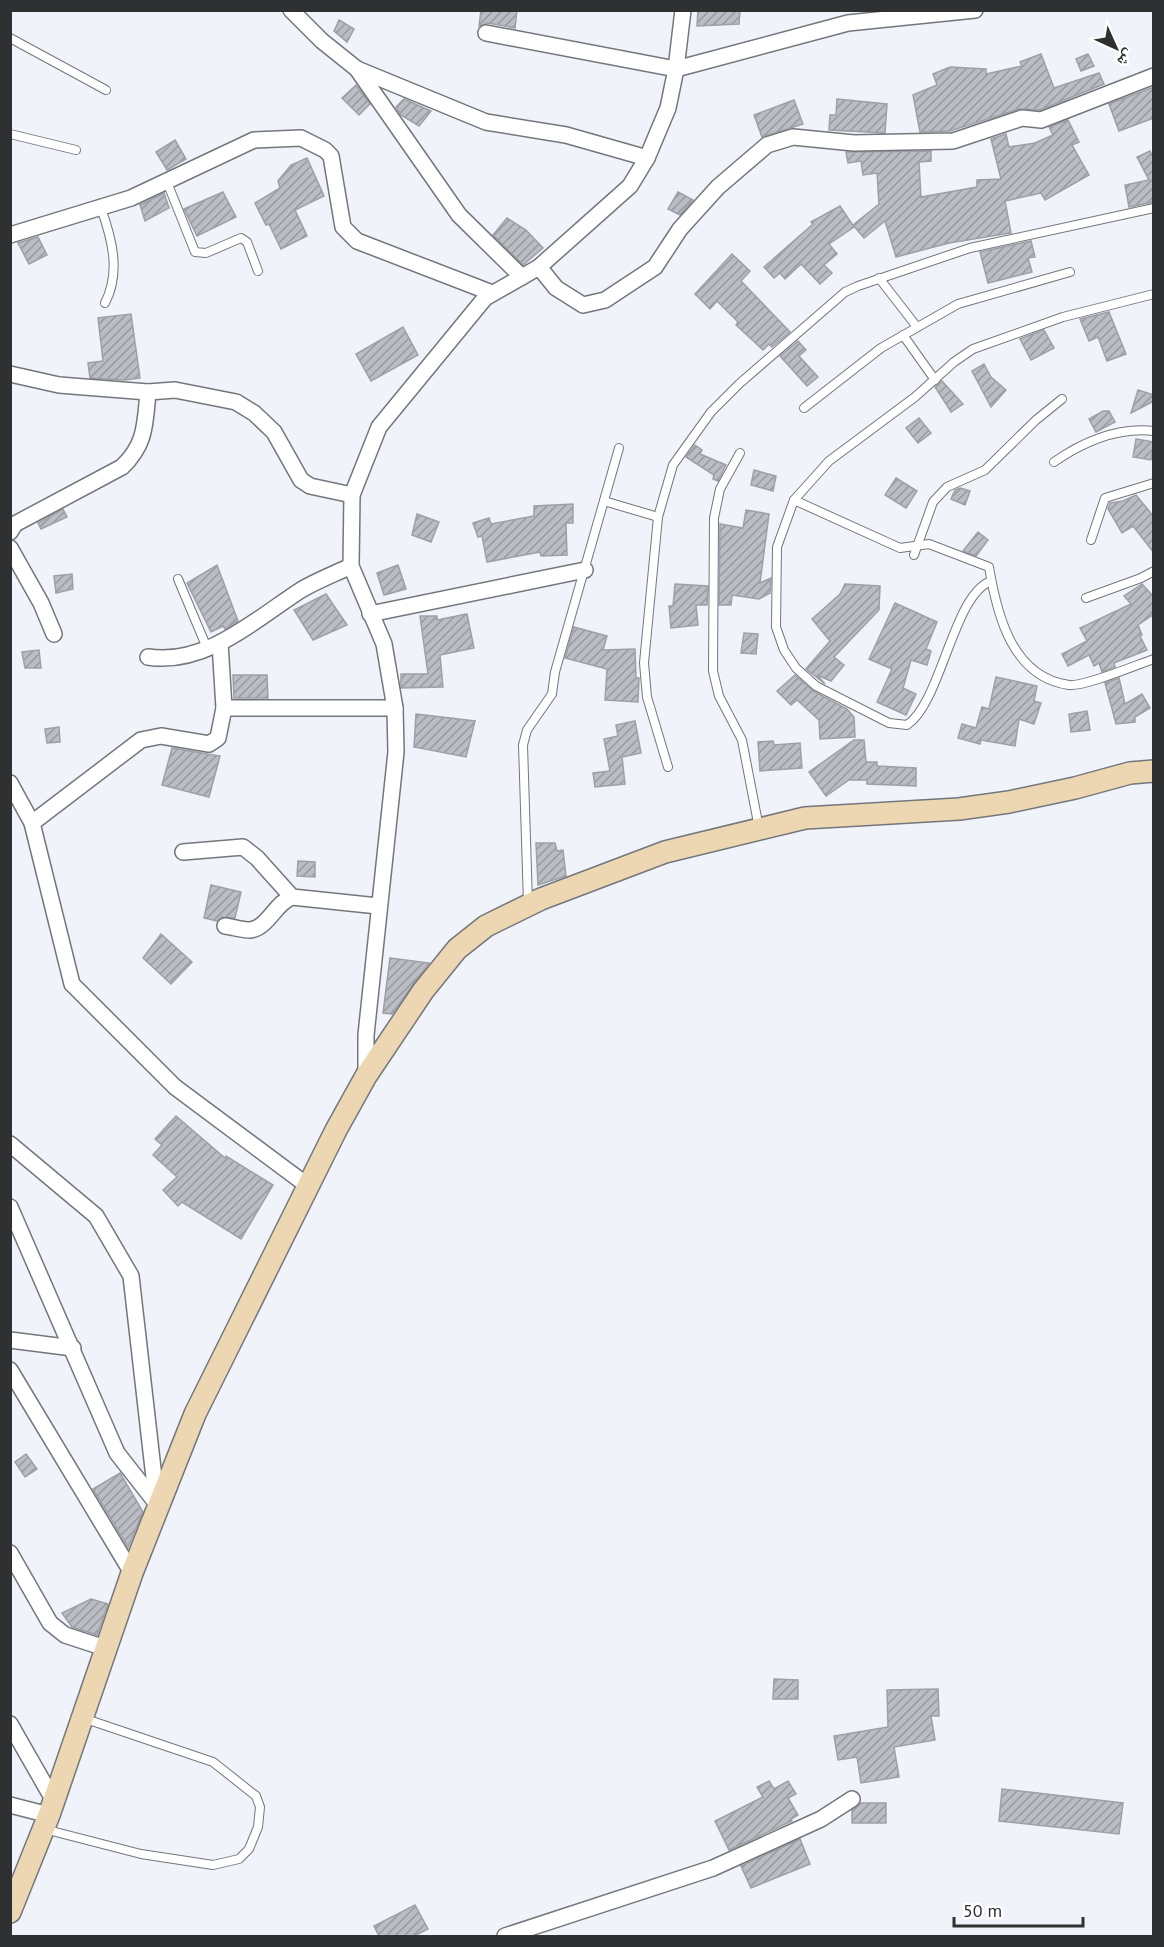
<svg xmlns="http://www.w3.org/2000/svg" width="1164" height="1947" viewBox="0 0 1164 1947" font-family="'PT Sans','Noto Naskh Arabic',sans-serif">
<style>
.building{fill:url(#building-hatch);stroke:#9da0a6;stroke-width:1.5}
.lines{fill:none;stroke-linecap:round;stroke-linejoin:round}
.service-casing{stroke:#73777c;stroke-width:10}
.minor-casing{stroke:#73777c;stroke-width:18}
.secondary-casing{stroke:#73777c;stroke-width:24}
.service{stroke:#fff;stroke-width:8}
.minor{stroke:#fff;stroke-width:15}
.secondary{stroke:#edd7b2;stroke-width:21}
</style>
<defs>
<pattern id="building-hatch" width="6" height="6" patternUnits="userSpaceOnUse" patternTransform="scale(1.5)"><rect width="6" height="6" fill="#babdc3"/><path d="M-1 1l2-2M0 6l6-6M5 7l2-2" fill="none" stroke="#989a9f"/></pattern>
</defs>
<rect width="100%" height="100%" fill="#f0f3f9"/>
<g class="building">
<polygon points="481,10 517,10 515,28 488,23 479,26"/>
<polygon points="698,10 740,10 739,24 697,26"/>
<polygon points="339,20 354,29 347,42 334,31"/>
<polygon points="1041,54 1054,88 1099,73 1104,84 1040,110 1019,109 950,131 920,132 913,95 937,85 933,74 950,67 986,69 986,74 1022,66 1020,62"/>
<polygon points="1088,54 1094,66 1081,71 1076,59"/>
<polygon points="356,85 370,104 359,115 342,98"/>
<polygon points="1154,87 1154,118 1119,131 1109,104"/>
<polygon points="404,99 431,111 419,126 401,115 396,107"/>
<polygon points="837,99 887,104 885,133 829,130 830,115 836,115"/>
<polygon points="794,100 803,124 762,137 754,115"/>
<polygon points="1068,120 1079,142 1072,145 1089,175 1045,200 1041,193 1005,201 1011,233 949,243 896,257 885,221 864,238 853,225 879,204 877,173 863,175 861,161 848,163 846,152 931,151 931,161 919,162 921,197 977,187 977,180 1001,179 991,139 1006,134 1009,147 1035,143 1053,135 1049,127"/>
<polygon points="175,140 186,159 167,170 156,152"/>
<polygon points="1150,151 1154,159 1154,202 1129,207 1125,185 1149,180 1137,157"/>
<polygon points="307,158 324,196 295,210 307,236 281,249 269,224 266,225 255,203 280,188 278,181 291,165"/>
<polygon points="223,192 236,217 197,236 184,209"/>
<polygon points="678,192 693,200 680,215 668,209"/>
<polygon points="164,193 169,208 145,221 140,205"/>
<polygon points="840,206 854,227 829,244 837,254 824,265 832,273 820,284 801,264 785,279 780,273 774,278 764,267 813,224 811,222"/>
<polygon points="507,218 526,230 543,248 523,265 493,235"/>
<polygon points="38,237 47,255 29,264 18,243"/>
<polygon points="1031,241 1035,257 1028,258 1032,272 988,283 980,252"/>
<polygon points="732,254 750,271 741,281 790,332 772,347 769,344 763,350 736,325 738,322 717,301 710,309 695,294"/>
<polygon points="1109,312 1126,354 1107,361 1098,337 1089,341 1080,319"/>
<polygon points="131,314 140,378 124,380 90,378 88,363 103,361 98,318"/>
<polygon points="403,327 418,355 371,381 356,354"/>
<polygon points="1044,330 1054,348 1031,360 1020,339"/>
<polygon points="798,341 806,350 799,356 818,377 807,386 780,356"/>
<polygon points="984,364 991,377 1006,390 991,407 972,371"/>
<polygon points="942,381 963,404 951,412 935,387"/>
<polygon points="1138,390 1154,395 1154,401 1131,413"/>
<polygon points="1103,411 1109,411 1115,422 1096,432 1089,419"/>
<polygon points="919,418 931,433 918,443 906,428"/>
<polygon points="1136,439 1154,442 1151,460 1133,457"/>
<polygon points="695,445 702,450 700,454 726,465 718,481 713,479 714,475 686,457"/>
<polygon points="754,470 776,476 773,491 751,485"/>
<polygon points="896,478 917,491 906,508 885,495"/>
<polygon points="960,488 970,491 965,505 951,499 955,490"/>
<polygon points="1136,495 1154,517 1154,553 1133,526 1122,533 1108,509 1110,503 1123,501"/>
<polygon points="573,504 573,523 566,523 567,555 541,556 540,552 487,562 482,536 478,537 473,523 489,518 491,524 534,516 534,506"/>
<polygon points="63,509 67,517 41,529 38,523"/>
<polygon points="746,510 769,514 760,583 771,578 770,593 759,599 732,595 731,605 719,605 720,524 743,528"/>
<polygon points="417,514 439,522 431,542 412,535"/>
<polygon points="978,532 988,540 976,556 963,551"/>
<polygon points="217,565 238,621 225,629 223,626 211,632 187,583"/>
<polygon points="398,565 406,589 384,595 377,573"/>
<polygon points="72,574 73,589 56,593 54,576"/>
<polygon points="675,584 708,586 707,605 696,605 698,625 671,628 669,606 673,606"/>
<polygon points="845,584 880,586 879,610 834,657 844,665 831,681 817,675 825,684 806,669 830,641 812,619 840,594"/>
<polygon points="1142,584 1154,597 1154,614 1138,625 1142,635 1140,636 1147,650 1114,663 1115,667 1102,672 1099,663 1094,666 1089,655 1068,666 1062,654 1087,641 1080,628 1131,604 1124,596"/>
<polygon points="326,594 347,625 313,640 294,610"/>
<polygon points="895,603 937,622 926,649 931,651 927,665 911,660 903,688 916,694 906,715 877,702 892,669 869,659"/>
<polygon points="467,614 474,648 440,655 443,687 401,688 401,674 428,674 420,616 437,616 437,620"/>
<polygon points="574,627 607,636 603,650 635,649 636,678 639,678 638,702 605,700 607,669 565,658"/>
<polygon points="744,633 758,634 756,654 741,653"/>
<polygon points="39,650 41,668 25,668 22,652"/>
<polygon points="233,675 267,675 268,698 234,698"/>
<polygon points="795,675 813,691 847,709 854,717 855,737 820,739 819,720 797,700 791,705 777,691"/>
<polygon points="996,677 1037,686 1034,701 1041,703 1034,724 1019,719 1015,746 981,740 980,744 958,738 962,724 976,728 982,707 989,709"/>
<polygon points="1119,678 1125,704 1142,694 1150,708 1135,717 1135,722 1116,724 1105,683"/>
<polygon points="1087,711 1090,730 1071,732 1069,714"/>
<polygon points="416,714 475,721 466,757 414,747"/>
<polygon points="635,721 641,753 622,757 625,784 595,787 593,773 610,771 604,739 618,736 616,725"/>
<polygon points="59,727 60,742 47,743 45,729"/>
<polygon points="854,740 864,740 866,762 877,762 877,766 916,768 916,786 867,784 867,780 849,780 826,796 809,772"/>
<polygon points="773,741 774,745 800,743 802,768 760,771 758,742"/>
<polygon points="172,748 220,756 209,797 162,785"/>
<polygon points="536,843 555,843 557,851 563,850 566,876 538,885"/>
<polygon points="298,861 315,862 315,877 297,876"/>
<polygon points="211,885 241,892 235,918 222,917 217,921 204,918"/>
<polygon points="161,934 192,962 171,984 143,958"/>
<polygon points="390,958 429,963 392,1014 383,1013"/>
<polygon points="176,1116 225,1158 226,1156 273,1185 241,1239 182,1202 178,1206 163,1190 177,1177 153,1155 162,1145 155,1139"/>
<polygon points="26,1454 37,1469 25,1477 15,1462"/>
<polygon points="120,1473 143,1512 128,1547 93,1489"/>
<polygon points="91,1599 108,1604 97,1635 72,1627 62,1613"/>
<polygon points="774,1679 798,1680 798,1699 773,1699"/>
<polygon points="938,1689 939,1716 931,1716 935,1740 894,1747 899,1777 861,1783 857,1757 838,1760 834,1736 888,1727 887,1690"/>
<polygon points="769,1781 774,1789 788,1781 796,1794 788,1798 798,1815 791,1819 792,1821 729,1850 715,1821 763,1797 757,1787"/>
<polygon points="1002,1789 1123,1803 1119,1834 999,1821"/>
<polygon points="861,1803 886,1803 886,1823 852,1823 852,1810"/>
<polygon points="800,1839 810,1864 751,1888 741,1866"/>
<polygon points="415,1905 428,1929 414,1936 379,1936 374,1926"/>
</g>
<g class="lines">
<g class="service-casing">
<g id="service">
<polyline points="10,38 106,90"/>
<polyline points="10,134 76,150"/>
<polyline points="167,182 195,252 206,253 241,238 247,242 258,271"/>
<path d="M 101,208 C 112,239 121,272 105,303"/>
<polyline points="879,278 917,327"/>
<polyline points="903,335 935,380"/>
<polyline points="804,408 881,348 958,304 1070,272"/>
<polyline points="740,453 720,489 714,518 713,671 719,696 742,740 759,828"/>
<path d="M 1054,462 C 1083,442 1118,427 1154,431"/>
<path d="M 794,500 L 900,548 L 929,544 L 989,567 C 997,615 1012,677 1069,685 C 1084,687 1136,665 1154,659"/>
<polyline points="604,501 658,517"/>
<polyline points="1091,540 1105,498 1154,483"/>
<polyline points="914,555 933,502 947,487 985,470 1036,420 1062,399"/>
<polyline points="178,579 207,648"/>
<path d="M 991,581 C 953,595 942,701 907,725 L 889,723 L 816,686 L 796,668 L 784,650 L 776,627 L 777,547 L 794,500 L 829,461 L 915,397 L 954,362 L 973,349 L 1063,317 L 1154,294"/>
<polyline points="1086,598 1141,578 1154,571"/>
<polyline points="668,767 647,697 644,663 658,517 673,465 711,412 739,384 845,292 858,286 970,248 1154,208"/>
<polyline points="528,903 523,745 527,730 552,694 555,672 619,448"/>
<polyline points="44,1829 141,1854 213,1865 239,1859 249,1849 258,1827 260,1807 256,1796 213,1762 83,1718"/>
</g>
</g>
<g class="minor-casing">
<g id="minor">
<polyline points="291,10 322,41 357,69 486,122 566,135 647,158"/>
<polyline points="486,33 676,69 848,23 975,10"/>
<polyline points="357,69 459,215 522,277"/>
<polyline points="10,235 131,198 254,140 301,138 325,150 331,156 343,227 357,241 492,293"/>
<polyline points="539,267 556,288 583,305 605,300 655,267 680,229 718,187 767,145 793,137 854,143 953,141 1022,118 1041,120 1154,76"/>
<polyline points="10,374 59,385 148,392 175,390 236,402 254,413 274,432 301,480 310,486 352,495"/>
<path d="M 10,532 L 15,524 L 122,467 C 146,444 145,424 148,392"/>
<polyline points="10,548 41,603 54,634"/>
<polyline points="370,614 585,570"/>
<path d="M 148,657 C 206,666 256,619 301,590 C 316,581 334,574 351,566"/>
<polyline points="224,708 395,708"/>
<polyline points="10,783 32,823 72,984 175,1087 308,1186"/>
<polyline points="32,823 141,740 161,736 209,744 218,738 224,708 220,643"/>
<polyline points="183,852 243,847 257,858 292,897 378,906"/>
<path d="M 225,926 C 233,927 242,930 250,930 C 268,928 275,903 292,897"/>
<polyline points="366,1076 366,1035 396,752 395,708 384,644 351,566 352,495 379,427 485,298 539,267 630,186 647,158 668,108 676,69 683,10"/>
<polyline points="10,1144 96,1216 131,1276 157,1504"/>
<polyline points="10,1207 117,1453 157,1504"/>
<polyline points="10,1340 73,1348"/>
<polyline points="10,1370 132,1573"/>
<polyline points="10,1553 50,1623 65,1635 105,1648"/>
<polyline points="10,1724 54,1801"/>
<polyline points="10,1805 49,1815"/>
<polyline points="505,1936 713,1868 821,1819 852,1799"/>
</g>
</g>
<g class="secondary-casing">
<polyline id="secondary" points="10,1912 49,1815 132,1573 195,1414 336,1130 366,1076 423,991 457,949 486,926 541,899 665,852 805,818 959,809 1009,802 1075,788 1130,773 1154,771"/>
</g>
<use href="#service" class="service"/>
<use href="#minor" class="minor"/>
<use href="#secondary" class="secondary"/>
</g>
<rect width="1164" height="1947" fill="none" stroke="#2e3032" stroke-width="24"/>
<g transform="translate(1116 48) rotate(135)" stroke="#ffffff" stroke-width="4.5" paint-order="stroke">
<path d="M0-4.5L10 22L0 15L-10 22Z" fill="#2e3032"/>
<text y="-9" font-size="16" font-weight="bold" text-anchor="middle" fill="#2e3032">ش</text>
</g>
<path d="M954 1917v9h129v-9" fill="none" stroke="#2e3032" stroke-width="3"/>
<text x="963" y="1917" font-size="18" fill="#2e3032" stroke="#ffffff" stroke-width="4.5" paint-order="stroke">50 m</text>
</svg>
